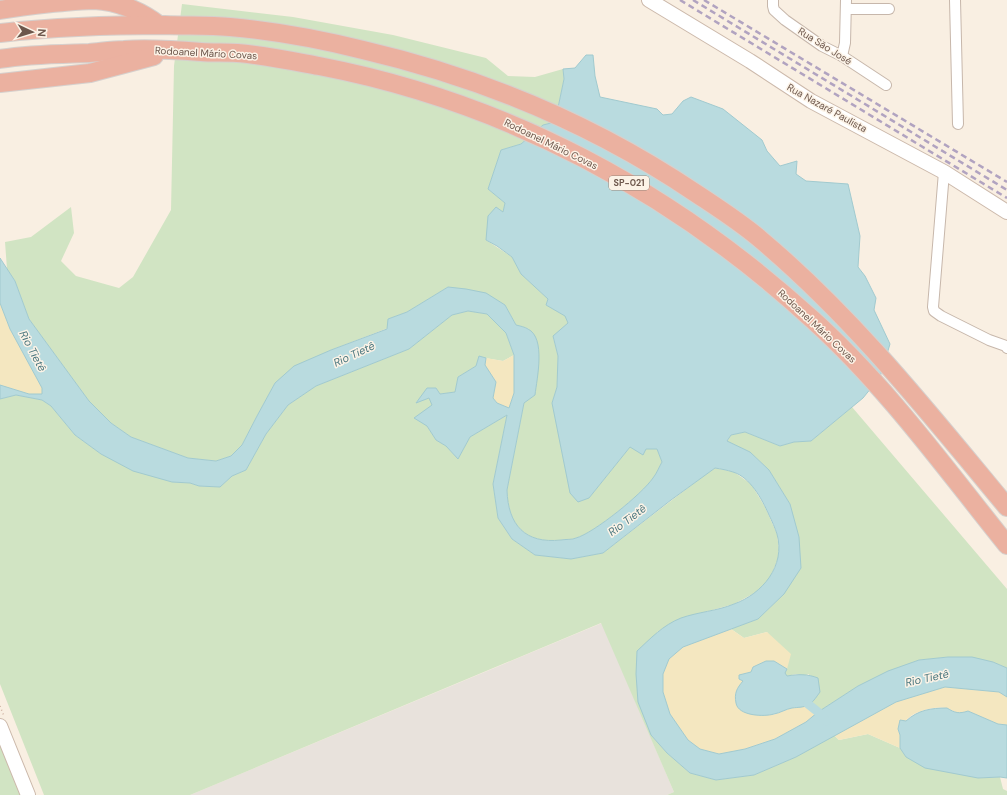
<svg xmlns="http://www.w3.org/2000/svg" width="1007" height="795" viewBox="0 0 1007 795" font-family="'DM Sans',sans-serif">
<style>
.industrial{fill:#e8e2dc}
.green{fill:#d1e4c3}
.sand{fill:#f4e7c0}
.water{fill:#b9dbdf;stroke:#a1cacf}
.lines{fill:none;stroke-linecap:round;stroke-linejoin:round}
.canal{stroke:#b9dbdf;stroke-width:9}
.street-casing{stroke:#c7b7ab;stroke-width:12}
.secondary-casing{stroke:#ccb9ab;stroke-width:16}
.highway-casing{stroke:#d6d0cd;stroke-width:20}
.path{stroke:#ceb1a1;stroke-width:1.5;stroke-dasharray:1 3;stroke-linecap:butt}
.street{stroke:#fff;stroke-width:10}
.secondary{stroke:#fff;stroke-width:14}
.highway{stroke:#ebb1a0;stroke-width:18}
.rail{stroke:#b1a3c0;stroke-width:2.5;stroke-dasharray:6 4;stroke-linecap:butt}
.labels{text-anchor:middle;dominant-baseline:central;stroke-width:3;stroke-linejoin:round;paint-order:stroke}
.shield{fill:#fcf3e7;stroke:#98867a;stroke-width:1}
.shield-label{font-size:9px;font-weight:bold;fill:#6d574c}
.street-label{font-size:10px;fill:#6d574c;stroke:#fcf3e7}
.water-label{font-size:11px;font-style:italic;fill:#49767e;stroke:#fcf3e7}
</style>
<rect width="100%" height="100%" fill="#f9efe2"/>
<polygon class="industrial" points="602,623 674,792 667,795 190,795"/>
<g class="green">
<path d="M 182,4 L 293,17 L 393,35 L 486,58 L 508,76 L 535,77 L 563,69 L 564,79 L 555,122 L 543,125 L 521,144 L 501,150 L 488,189 L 505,203 L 503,212 L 486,240 L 512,257 L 521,274 L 548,299 L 546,305 L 566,316 L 568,323 L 553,337 L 558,356 L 557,387 L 552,403 L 589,498 L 630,447 L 657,449 L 662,462 C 659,467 657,473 653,478 C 642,494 594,533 576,538 C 572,540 566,539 561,540 C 525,544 508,525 507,490 L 524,403 L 529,329 L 516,325 L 505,305 L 448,287 L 407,312 L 388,319 L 388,328 L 331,350 L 275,383 L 257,416 L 242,445 L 231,456 L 216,461 L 188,458 L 131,437 L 111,423 L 89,401 L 29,319 L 15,281 L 7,269 L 5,242 L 31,237 L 71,207 L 74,233 L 61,261 L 76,276 L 119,288 L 133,277 L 171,210 L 174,66 Z"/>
<polygon points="468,311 487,314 506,333 514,355 503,361 479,357 476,366 458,377 455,392 440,394 436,388 416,402 429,398 433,405 427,426 436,440 446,446 458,459 470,437 507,415 493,484 498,518 512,539 535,555 571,559 603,553 706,474 715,468 734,472 751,484 765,507 777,534 779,550 778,559 769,580 760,590 734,604 680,619 657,632 651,735 667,753 690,773 716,780 754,775 796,757 834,735 839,740 868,734 900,748 906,757 978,778 1000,777 1003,789 1007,791 1007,795 667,795 674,792 601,623 190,795 44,795 0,684 0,399 16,395 42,400 51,406 75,435 101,454 172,482 190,483 199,486 220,487 232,476 246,470 266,434 288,405 316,386 409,349 452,315"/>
<polygon points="852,407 1007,589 1007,668 993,662 948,657 919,660 858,686 818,712 808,704 811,703 809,674 804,676 796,674 787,676 784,673 787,669 767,632 744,638 731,629 758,619 784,594 790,504 769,470 750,452 727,442 731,435 745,432 780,446 794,442 811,441"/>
<polygon points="0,742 20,795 0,795"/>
</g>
<g class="sand">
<polygon points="0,303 10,329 42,388 42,394 29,394 0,385"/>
<polygon points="514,355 514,393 509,408 497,403 493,398 496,382 485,365 486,358 503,361"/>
<polygon points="731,629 744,638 767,632 791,654 787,669 774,661 753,667 751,672 739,675 773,715 791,708 802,707 808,704 818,712 806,722 775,739 745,749 719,754 700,749 688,740 670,714 663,692 663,674 669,659 683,647"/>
<path d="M 945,687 L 1000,692 L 1007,697 L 1007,725 L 998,724 L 968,711 C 956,715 958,712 948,709 C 939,705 923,710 914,714 C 908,717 903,724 898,729 L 900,735 L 900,748 L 868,734 L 839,740 L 834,735 L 896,702 Z"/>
</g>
<g class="water">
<path d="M 586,55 L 593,55 L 595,76 L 600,97 L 657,109 L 663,115 L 672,114 L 683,101 L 691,97 L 723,109 L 762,140 L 767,151 L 780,166 L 797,161 L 796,174 L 806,181 L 848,184 L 860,236 L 858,267 L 865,276 L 876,298 L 874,310 L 890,344 L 880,377 L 863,398 L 811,441 L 794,442 L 780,446 L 745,432 L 731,435 L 727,441 L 750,452 L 769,470 L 790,504 L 799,537 L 801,568 L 784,594 L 758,619 L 683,647 L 669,659 L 663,674 L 663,692 L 670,714 L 688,740 L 700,749 L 719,754 L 745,749 L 775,739 L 806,722 L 818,712 L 858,686 L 888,671 L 919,660 L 948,657 L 972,657 L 993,662 L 1007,668 L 1007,697 L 999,692 L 945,687 L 896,702 L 796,757 L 754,775 L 716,780 L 690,773 L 667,753 L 651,735 L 638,702 L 636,674 L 637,651 C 650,639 663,625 681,618 C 698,612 717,611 734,604 C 762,594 786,566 777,534 C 775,528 772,521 769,515 C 762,499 750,477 733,472 C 727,470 721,469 715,468 L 671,500 L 603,553 L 571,559 L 535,555 L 512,539 L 498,518 L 493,484 L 507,415 L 470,437 L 458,459 L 446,446 L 436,440 L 427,426 L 414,418 L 432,405 L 429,398 L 416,403 L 427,388 L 436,388 L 440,394 L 455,392 L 458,377 L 476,366 L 479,356 L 486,358 L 485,365 L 496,382 L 493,398 L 497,403 L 509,408 L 514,393 L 514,355 L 506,333 L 487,314 L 468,311 L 452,315 L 409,349 L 316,386 L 288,405 L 266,434 L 246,470 L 232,476 L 220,487 L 199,486 L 190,483 L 172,482 L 133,471 L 101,454 L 75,435 L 51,406 L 42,400 L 16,395 L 0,399 L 0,385 L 29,394 L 42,394 L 42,388 L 10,329 L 0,303 L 0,258 L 15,281 L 29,319 L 89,401 L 111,423 L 131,437 L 188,458 L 216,461 L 231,456 L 242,445 L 257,416 L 275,383 L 294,366 L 331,350 L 387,329 L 388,319 L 407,312 L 448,287 L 466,289 L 486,293 L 505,305 L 516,325 C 520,326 525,327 528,329 C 546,338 537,378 535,395 L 524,403 L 507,490 C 508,525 525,544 561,540 C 566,539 572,540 576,538 C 594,533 642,494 653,478 C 657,473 659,467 662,462 L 657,449 L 646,449 L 643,455 L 630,447 L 589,498 L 578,502 L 570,493 L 552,403 L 557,387 L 558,356 L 553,336 L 568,323 L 565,316 L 546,305 L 548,299 L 521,274 L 512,257 L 497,246 L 486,240 L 488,216 L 496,207 L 503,212 L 505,203 L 488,189 L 501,150 L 521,144 L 543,125 L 555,122 L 564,79 L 563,69 L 575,68 Z"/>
<path d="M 766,661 L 774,661 L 787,669 L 785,673 L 787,676 C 798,674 808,674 818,678 L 820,692 C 817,696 814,701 810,704 C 803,708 799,707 792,708 C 786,709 780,713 774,714 C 764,717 738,716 736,703 C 734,693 737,688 743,681 L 739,679 L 739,675 L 751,672 L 753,667 Z"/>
<path d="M 947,708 C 955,713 959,714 968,711 L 998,724 L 1007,725 L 1007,778 L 1000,777 L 978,778 L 925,768 L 906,757 L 900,748 L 900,735 L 898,729 L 900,720 L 906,721 C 918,710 931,708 947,708 Z"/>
</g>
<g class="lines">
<polyline class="canal" points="808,704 818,712 826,721"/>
<g class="street-casing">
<g id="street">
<polyline points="773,0 773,6 774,10 785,20 822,46 842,56 886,85"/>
<polyline points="955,0 958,124"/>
<polyline points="846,9 889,9"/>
<polyline points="842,56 845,43 846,0"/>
<polyline points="944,172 933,307 934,311 941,316 989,340 1006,346 1007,348"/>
</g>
</g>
<g class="secondary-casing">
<g id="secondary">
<polyline points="649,0 750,61 811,101 944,172 1007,212"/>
<polyline points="0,726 28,795"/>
</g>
</g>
<g class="highway-casing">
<g id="highway">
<path d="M 0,10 C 17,7 34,5 52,3 C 66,2 80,0 94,0 C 117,1 141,11 159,25"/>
<path d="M 0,33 C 55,27 110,25 165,25 C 186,26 208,25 230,27 C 275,31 319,39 363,50 C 483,78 595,125 697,194 C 718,208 740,222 760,239 C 854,318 929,413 1007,507"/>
<path d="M 0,59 C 29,54 59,54 89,53 C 101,52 112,50 124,50 C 150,48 176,50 201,52 C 213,53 225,52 237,53 C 264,55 292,61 319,66 C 507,102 673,192 813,320 C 887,387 945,468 1007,545"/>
<polyline points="0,83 90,73 154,56"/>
</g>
</g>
<polyline class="path" points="0,706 4,716"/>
<use href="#street" class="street"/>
<use href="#secondary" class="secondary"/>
<use href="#highway" class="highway"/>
<g class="rail">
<polyline points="680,0 1007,198"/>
<polyline points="693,0 1007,190"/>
<polyline points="704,0 1007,182"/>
</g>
</g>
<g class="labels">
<rect class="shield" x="609" y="176" width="40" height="14" rx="3"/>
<g class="shield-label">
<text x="629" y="183">SP-021</text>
</g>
<g class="street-label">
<text transform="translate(825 46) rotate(32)">Rua São José</text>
<text transform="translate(206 53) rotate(3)">Rodoanel Mário Covas</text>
<text transform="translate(827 108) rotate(29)">Rua Nazaré Paulista</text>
<text transform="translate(551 144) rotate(26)">Rodoanel Mário Covas</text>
<text transform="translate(817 326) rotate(43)">Rodoanel Mário Covas</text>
</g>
<g class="water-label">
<text transform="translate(33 351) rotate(62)">Rio Tietê</text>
<text transform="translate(354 354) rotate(-25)">Rio Tietê</text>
<text transform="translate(627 520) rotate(-37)">Rio Tietê</text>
<text transform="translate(927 678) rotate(-12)">Rio Tietê</text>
</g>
</g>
<g transform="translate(32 32) rotate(94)" stroke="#fcf3e7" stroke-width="3" paint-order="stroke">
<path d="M0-3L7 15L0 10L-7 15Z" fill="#6d574c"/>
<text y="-6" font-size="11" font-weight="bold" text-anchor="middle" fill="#6d574c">N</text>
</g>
</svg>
